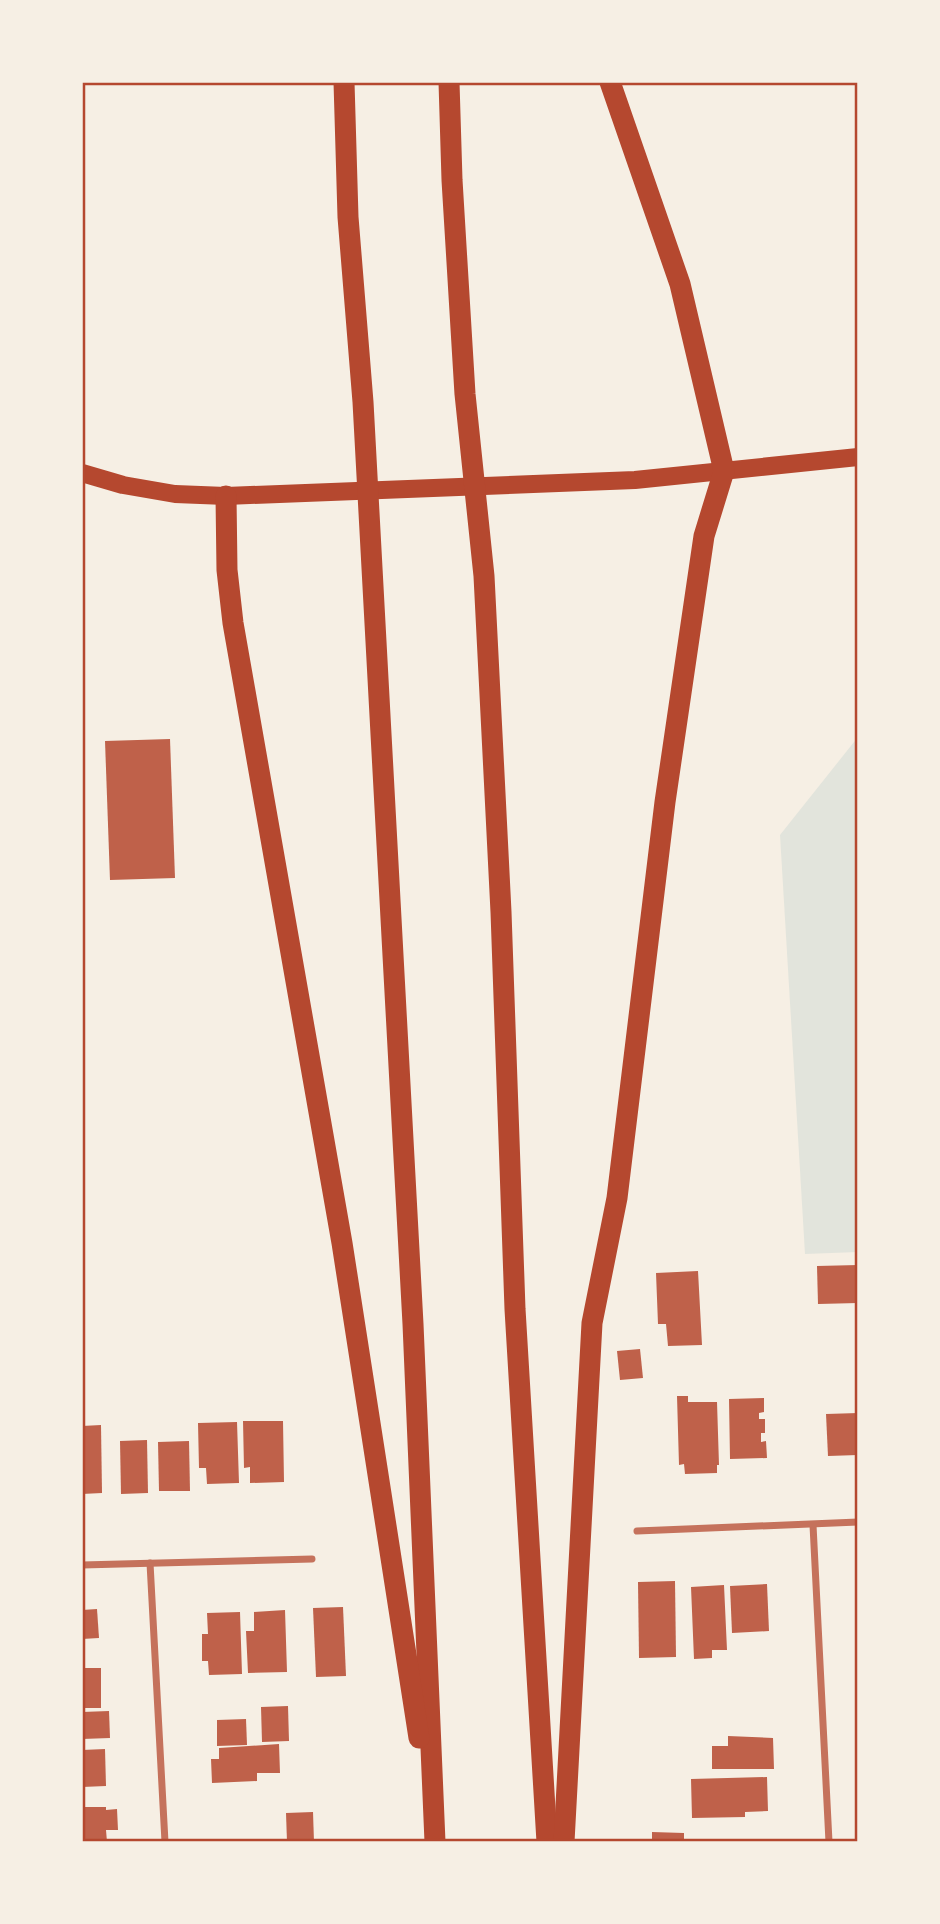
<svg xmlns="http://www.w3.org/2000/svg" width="940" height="1924" viewBox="0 0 940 1924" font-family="Poppins,sans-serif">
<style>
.green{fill:#e2e4dc}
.building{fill:#bf614a}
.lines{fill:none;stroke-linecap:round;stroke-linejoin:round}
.minor{stroke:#c5725c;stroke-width:7}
.primary{stroke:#b5482f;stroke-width:18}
.motorway{stroke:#b5482f;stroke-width:21}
.neatline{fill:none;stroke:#b5482f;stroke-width:2.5}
</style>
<rect width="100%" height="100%" fill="#f6efe4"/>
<polygon class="green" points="858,737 858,1252 805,1254 780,835"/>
<g class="building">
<polygon points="170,739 175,878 110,880 105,741"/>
<polygon points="858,1265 858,1303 818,1304 817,1266"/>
<polygon points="698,1271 702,1345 668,1346 666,1324 658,1324 656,1273"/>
<polygon points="640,1349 643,1378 620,1380 617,1351"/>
<polygon points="677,1396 688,1396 688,1402 717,1402 719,1465 717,1465 717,1473 685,1474 684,1464 679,1465"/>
<polygon points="764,1398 764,1412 759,1413 759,1419 765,1419 765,1433 761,1433 761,1442 766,1441 767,1458 730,1459 729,1399"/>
<polygon points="858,1413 858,1455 828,1456 826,1414"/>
<polygon points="243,1421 283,1421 284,1482 250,1483 250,1467 244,1468"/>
<polygon points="237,1422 239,1483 207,1484 206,1468 199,1468 198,1423"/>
<polygon points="101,1425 102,1493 82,1494 82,1426"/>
<polygon points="147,1440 148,1493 121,1494 120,1441"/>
<polygon points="189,1441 190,1491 159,1491 158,1442"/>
<polygon points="675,1581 676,1657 639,1658 638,1582"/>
<polygon points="767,1584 769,1631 732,1633 730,1586"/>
<polygon points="724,1585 727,1650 712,1650 712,1658 694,1659 691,1587"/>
<polygon points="343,1607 346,1676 316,1677 313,1608"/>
<polygon points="97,1609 99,1638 82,1639 82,1610"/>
<polygon points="285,1610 287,1672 248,1673 246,1631 254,1631 254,1612"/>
<polygon points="240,1612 242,1674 209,1675 208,1661 202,1661 202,1634 208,1634 207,1613"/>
<rect x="82" y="1668" width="19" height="40"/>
<polygon points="288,1706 289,1741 262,1742 261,1707"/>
<polygon points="109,1711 110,1738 82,1739 82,1712"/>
<polygon points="246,1719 247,1745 217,1746 217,1720"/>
<polygon points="728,1736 773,1738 774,1769 712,1769 712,1746 728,1746"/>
<polygon points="279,1744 280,1773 257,1773 257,1781 212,1783 211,1759 219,1759 219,1748"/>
<polygon points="105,1749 106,1786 82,1787 82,1750"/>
<polygon points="767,1777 768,1811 745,1812 745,1817 692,1818 691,1779"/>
<polygon points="82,1807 106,1807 106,1810 117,1809 118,1830 106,1830 107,1842 82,1842"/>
<polygon points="313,1812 314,1842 287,1842 286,1813"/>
<polygon points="652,1832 684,1833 684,1842 652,1842"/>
</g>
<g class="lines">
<g class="minor">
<polyline points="813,1525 829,1842"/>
<polyline points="637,1531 858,1522"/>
<polyline points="150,1563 165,1842"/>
<polyline points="82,1565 312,1559"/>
</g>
<polyline class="primary" points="82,473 123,485 175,494 226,496 635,480 858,457"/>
<g class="motorway">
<polyline points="344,82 348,217 363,402 413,1324 435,1842"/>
<polyline points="449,82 452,180 465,394 484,576 501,912 515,1309 547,1842"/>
<polyline points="226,496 227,570 233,623 342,1243 419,1738"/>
<polyline points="564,1842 592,1323 617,1198 665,802 704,536 724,471 680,284 610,82"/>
</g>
</g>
<rect width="940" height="1924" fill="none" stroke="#f6efe4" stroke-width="168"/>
<rect x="84" y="84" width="772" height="1756" class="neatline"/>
</svg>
